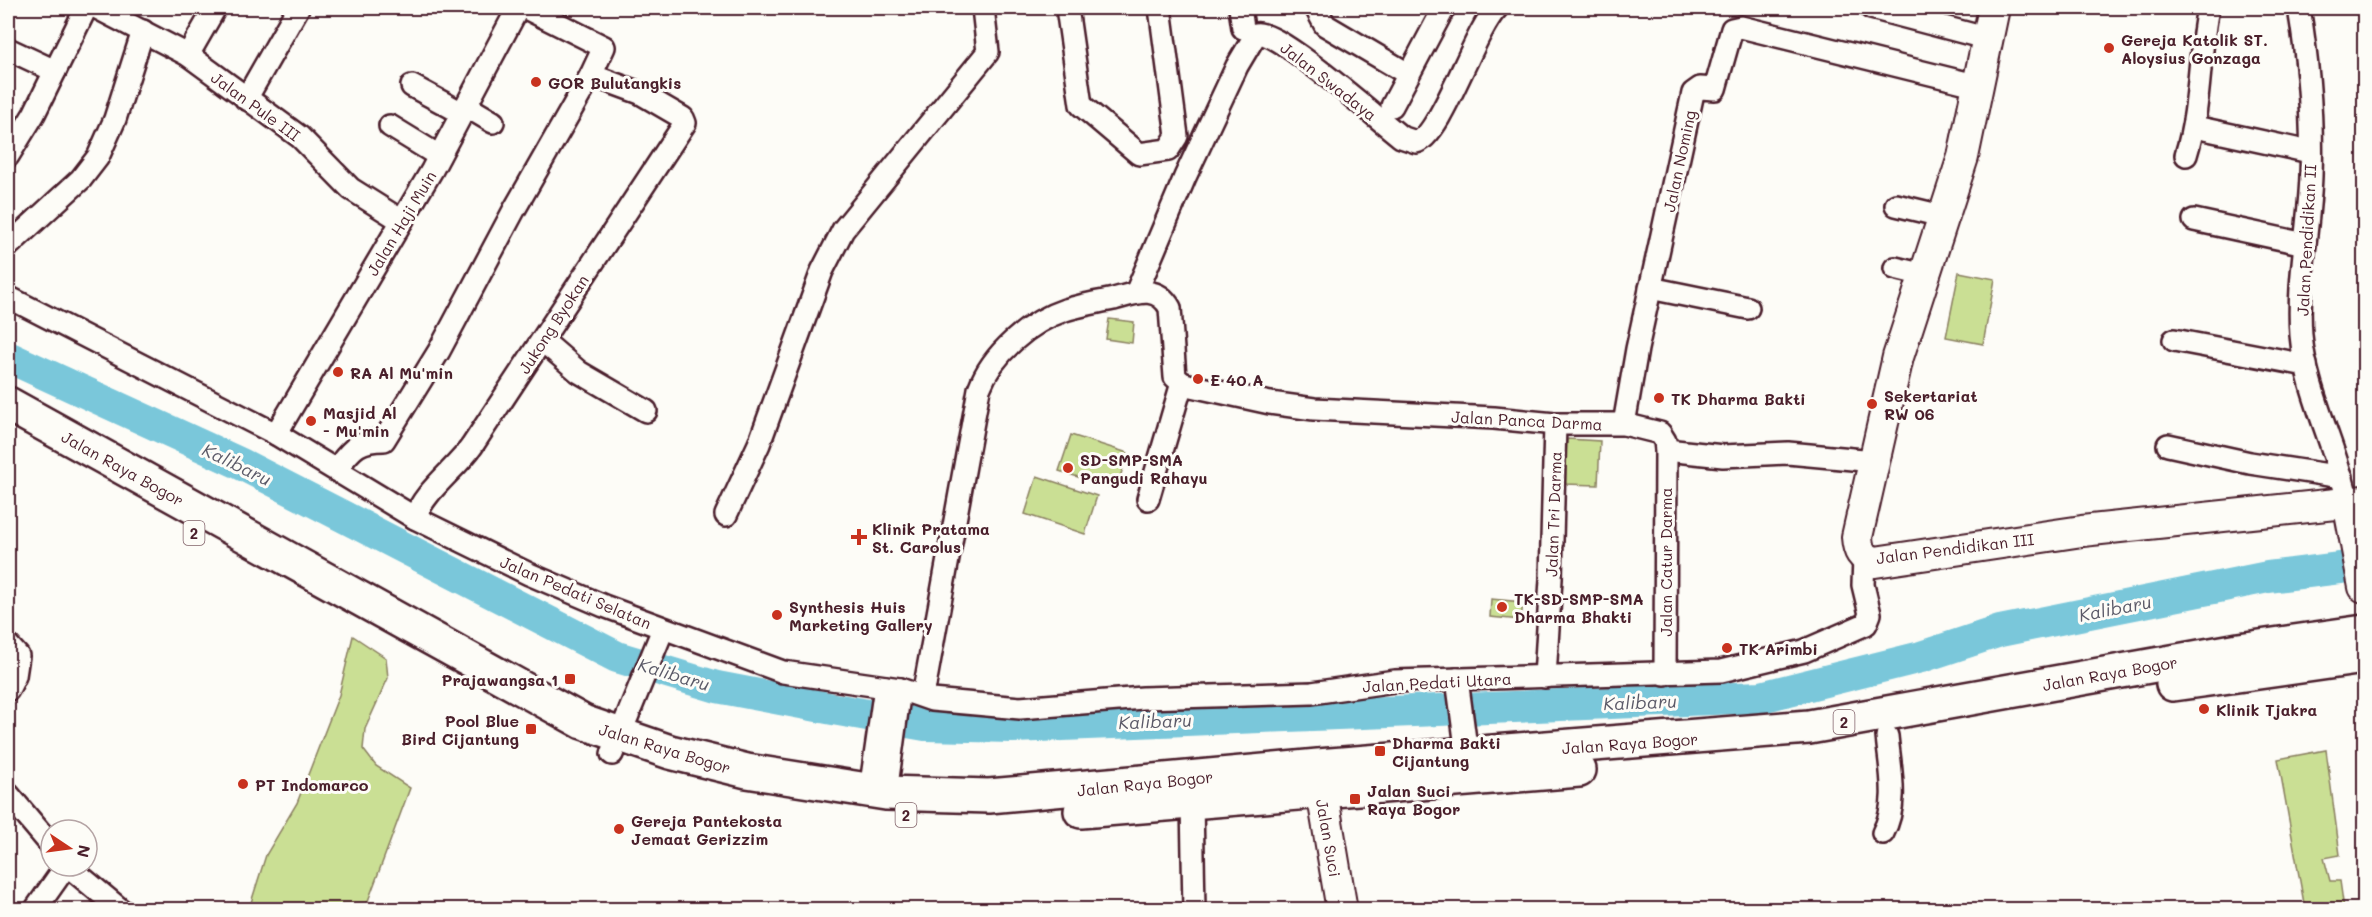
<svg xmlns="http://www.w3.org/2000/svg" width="2372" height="917" viewBox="0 0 2372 917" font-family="Mali,sans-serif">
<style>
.green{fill:#cadf94;stroke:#8a7f60;stroke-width:1.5}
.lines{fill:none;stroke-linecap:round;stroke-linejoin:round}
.river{stroke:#7ac7da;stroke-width:32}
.street-casing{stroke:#4a1f2b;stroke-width:26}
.secondary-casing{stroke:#4a1f2b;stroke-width:34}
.highway-casing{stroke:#4a1f2b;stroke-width:38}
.street{stroke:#fdfcf7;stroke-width:21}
.secondary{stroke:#fdfcf7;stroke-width:30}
.highway{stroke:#fdfcf7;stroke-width:33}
.poi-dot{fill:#c8321e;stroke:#fdfcf7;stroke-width:2}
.labels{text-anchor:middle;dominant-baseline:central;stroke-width:6;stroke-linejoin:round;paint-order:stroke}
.shield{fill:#fdfcf7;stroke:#806168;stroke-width:1.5}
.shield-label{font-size:15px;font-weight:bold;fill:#4a1f2b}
.poi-label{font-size:16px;font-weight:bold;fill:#4a1f2b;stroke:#fdfcf7;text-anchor:start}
.street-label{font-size:16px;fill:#4a1f2b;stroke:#fdfcf7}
.water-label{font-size:18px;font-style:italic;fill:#5b5a68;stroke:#fdfcf7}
</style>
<rect width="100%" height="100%" fill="#fdfcf7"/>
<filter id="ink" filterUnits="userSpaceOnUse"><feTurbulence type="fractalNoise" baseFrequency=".0167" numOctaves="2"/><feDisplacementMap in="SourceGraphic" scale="12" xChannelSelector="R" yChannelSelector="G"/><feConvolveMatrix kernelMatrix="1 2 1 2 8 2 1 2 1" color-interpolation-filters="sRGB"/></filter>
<g filter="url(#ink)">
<g class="green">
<polygon points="1959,272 1995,279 1983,344 1946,337"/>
<polygon points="1109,319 1134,322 1132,343 1106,339"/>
<polygon points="1071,435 1128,453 1116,489 1059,471"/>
<polygon points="1567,439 1600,441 1598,485 1564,484"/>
<polygon points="1037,476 1097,496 1085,534 1025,514"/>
<polygon points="1491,599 1523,602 1521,620 1490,617"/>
<polygon points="353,636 386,658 388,678 365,729 363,749 376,766 410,788 365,909 249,909 266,855 297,803 339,695"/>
<polygon points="2326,750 2340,855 2324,858 2330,881 2340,881 2344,909 2305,909 2278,759"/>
</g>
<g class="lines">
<polyline class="river" points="8,357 239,463 617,657 717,687 833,709 925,725 1013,727 1761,697 1921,657 2000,631 2268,577 2364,565"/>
<g class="street-casing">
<g id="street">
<polyline points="97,8 188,55 300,137 351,189 402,221"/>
<polyline points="1067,8 1081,105 1139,154 1168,150 1177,136 1160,8"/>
<polyline points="1240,8 1243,28"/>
<polyline points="1316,8 1325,25 1408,74"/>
<polyline points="1871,8 1989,39"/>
<path d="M 2299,8 C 2308,62 2313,121 2311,176 C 2309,229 2297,282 2301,335 C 2306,392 2336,446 2348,502"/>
<polyline points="8,49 55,71"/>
<polyline points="188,55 215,8"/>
<polyline points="412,86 462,113"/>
<polyline points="246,99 298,8"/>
<polyline points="466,106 493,122"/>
<polyline points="1392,106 1444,8"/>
<polyline points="390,126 439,156"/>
<polyline points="2195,127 2310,152"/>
<path d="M 2186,155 C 2201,107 2198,57 2208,8"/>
<polyline points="8,156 34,114 86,8"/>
<polyline points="1896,205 1946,217"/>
<polyline points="2194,220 2305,244"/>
<polyline points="8,246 81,179 98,157 115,119 143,31"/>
<polyline points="1895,268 1924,275"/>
<polyline points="1650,288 1748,308"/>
<path d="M 1136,293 L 1185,177 L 1237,66 L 1256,34 C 1277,29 1379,120 1401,137 L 1416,142 C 1441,137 1474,30 1497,8"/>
<polyline points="8,297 276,434 415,518 529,574 604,606 783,672 900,689 932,700 1020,708 1143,698 1312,693 1395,681 1721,671 1804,651 1866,624 1870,614 1863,585 1864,558"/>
<polyline points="2174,340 2306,365"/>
<polyline points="543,341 579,372 646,411"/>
<polyline points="1624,424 1637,349 1693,93 1700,88 1715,89 1732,29 1741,27 1979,86"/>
<polyline points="276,434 432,170 518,8"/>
<polyline points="2168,445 2250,463 2342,477"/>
<polyline points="1666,450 1723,456 1788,453 1874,461"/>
<path d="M 336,469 C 352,449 357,440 384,440 L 439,351 L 514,210 L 591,75"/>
<polyline points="1148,499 1182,383"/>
<polyline points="726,515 759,444 822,271 843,230 988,52 983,8"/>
<path d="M 415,518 C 423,492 456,469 472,446 L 685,123 L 683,118 L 640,93 L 591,75 L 604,47 L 526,8"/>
<polyline points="8,645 18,656 15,676 8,690"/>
<polyline points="1545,677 1551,579 1555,424"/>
<polyline points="1457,679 1467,755"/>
<path d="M 923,696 L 979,389 C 992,354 1029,322 1065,310 C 1081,305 1098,302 1114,299 C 1136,293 1157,284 1170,308 L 1175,377 L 1182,383 L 1192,386 L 1270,403 L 1314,409 L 1494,418 L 1555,424 L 1624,424 L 1660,433 L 1665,441 L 1666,450 L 1665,674"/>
<polyline points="612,754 663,629"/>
<polyline points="870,791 885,687"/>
<polyline points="886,793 900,689"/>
<polyline points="8,794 51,845"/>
<polyline points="1192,802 1194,910"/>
<path d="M 1883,833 C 1899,803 1890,769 1887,736"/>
<polyline points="68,866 121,910"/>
<polyline points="35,910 66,866"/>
</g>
</g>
<g class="secondary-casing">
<g id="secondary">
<path d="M 1994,8 L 1963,157 L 1898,357 L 1857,537 C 1858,551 1861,557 1875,562 L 2082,531 L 2364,501"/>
<polyline points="2348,502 2364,587"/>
<polyline points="1318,768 1342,910"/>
</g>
</g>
<g class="highway-casing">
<g id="highway">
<polyline points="8,404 583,722 670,752 747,771 886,793 989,796 1318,766 1809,727 2239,650 2364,632"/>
<polyline points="2173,684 2364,657"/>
<polyline points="1081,811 1579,770"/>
</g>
</g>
<use href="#street" class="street"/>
<use href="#secondary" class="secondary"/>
<use href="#highway" class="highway"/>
</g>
</g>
<g class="poi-dot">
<circle cx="2109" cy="48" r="6"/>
<circle cx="536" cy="82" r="6"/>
<circle cx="338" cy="372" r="6"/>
<circle cx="1198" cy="379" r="6"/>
<circle cx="1659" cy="398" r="6"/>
<circle cx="1872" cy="404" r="6"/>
<circle cx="311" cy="421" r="6"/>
<circle cx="1068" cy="468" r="6"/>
<path d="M856 528h6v6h6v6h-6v6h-6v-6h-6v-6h6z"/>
<circle cx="1502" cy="607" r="6"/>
<circle cx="777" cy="615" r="6"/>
<circle cx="1727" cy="648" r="6"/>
<rect x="564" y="673" width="12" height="12" rx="3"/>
<circle cx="2204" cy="709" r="6"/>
<rect x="525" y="723" width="12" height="12" rx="3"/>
<rect x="1374" y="745" width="12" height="12" rx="3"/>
<circle cx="243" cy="784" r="6"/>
<rect x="1349" y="793" width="12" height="12" rx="3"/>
<circle cx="619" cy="829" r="6"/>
</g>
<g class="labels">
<g class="shield">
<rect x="183.5" y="521" width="21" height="24" rx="4.5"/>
<rect x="1833.5" y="710" width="21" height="24" rx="4.5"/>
<rect x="895.5" y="803" width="21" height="24" rx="4.5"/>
</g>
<g class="shield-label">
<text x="194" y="533">2</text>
<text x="1844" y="722">2</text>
<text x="906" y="815">2</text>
</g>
<g class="poi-label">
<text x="2121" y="39">Gereja Katolik ST.<tspan x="2121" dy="18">Aloysius Gonzaga</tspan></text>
<text x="548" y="82">GOR Bulutangkis</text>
<text x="350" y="372">RA Al Mu'min</text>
<text x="1210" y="379">E 40 A</text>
<text x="1884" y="395">Sekertariat<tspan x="1884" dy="18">RW 06</tspan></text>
<text x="1671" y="398">TK Dharma Bakti</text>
<text x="323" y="412">Masjid Al<tspan x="323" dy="18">- Mu'min</tspan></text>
<text x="1080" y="459">SD-SMP-SMA<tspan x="1080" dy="18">Pangudi Rahayu</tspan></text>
<text x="872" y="528">Klinik Pratama<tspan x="872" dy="18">St. Carolus</tspan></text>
<text x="1514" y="598">TK-SD-SMP-SMA<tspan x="1514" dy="18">Dharma Bhakti</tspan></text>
<text x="789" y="606">Synthesis Huis<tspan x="789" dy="18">Marketing Gallery</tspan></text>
<text x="1739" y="648">TK Arimbi</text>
<text x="558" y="679" text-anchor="end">Prajawangsa 1</text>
<text x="2216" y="709">Klinik Tjakra</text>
<text x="519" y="720" text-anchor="end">Pool Blue<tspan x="519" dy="18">Bird Cijantung</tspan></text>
<text x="1392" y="742">Dharma Bakti<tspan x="1392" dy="18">Cijantung</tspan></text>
<text x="255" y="784">PT Indomarco</text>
<text x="1367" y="790">Jalan Suci<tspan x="1367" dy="18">Raya Bogor</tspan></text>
<text x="631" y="820">Gereja Pantekosta<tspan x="631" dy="18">Jemaat Gerizzim</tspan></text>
</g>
<g class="street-label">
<text transform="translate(1329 81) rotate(38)">Jalan Swadaya</text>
<text transform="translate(256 106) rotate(36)">Jalan Pule III</text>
<text transform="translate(1679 161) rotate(-78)">Jalan Noming</text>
<text transform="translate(401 223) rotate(-59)">Jalan Haji Muin</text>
<text transform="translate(2306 240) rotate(-87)">Jalan Pendidikan II</text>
<text transform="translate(553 324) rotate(-57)">Jukong Byokan</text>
<text transform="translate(1527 420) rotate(3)">Jalan Panca Darma</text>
<text transform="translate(123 468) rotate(29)">Jalan Raya Bogor</text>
<text transform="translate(1553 514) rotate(-88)">Jalan Tri Darma</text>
<text transform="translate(1955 548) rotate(-7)">Jalan Pendidikan III</text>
<text transform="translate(1665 562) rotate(-90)">Jalan Catur Darma</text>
<text transform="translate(576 592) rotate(23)">Jalan Pedati Selatan</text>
<text transform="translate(2110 673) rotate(-10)">Jalan Raya Bogor</text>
<text transform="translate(1437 682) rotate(-3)">Jalan Pedati Utara</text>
<text transform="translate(1630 743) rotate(-4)">Jalan Raya Bogor</text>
<text transform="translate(665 748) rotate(17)">Jalan Raya Bogor</text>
<text transform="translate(1145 783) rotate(-6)">Jalan Raya Bogor</text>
<text transform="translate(1329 838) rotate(80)">Jalan Suci</text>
</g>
<g class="water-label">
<text transform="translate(237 464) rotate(26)">Kalibaru</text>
<text transform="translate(2115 608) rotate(-11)">Kalibaru</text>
<text transform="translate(674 674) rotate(17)">Kalibaru</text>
<text transform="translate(1640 702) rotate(-2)">Kalibaru</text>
<text transform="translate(1155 721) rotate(-2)">Kalibaru</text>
</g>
</g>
<rect width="2372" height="917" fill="none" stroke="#fdfcf7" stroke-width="30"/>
<rect x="15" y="15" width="2342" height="887" fill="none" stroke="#4a1f2b" stroke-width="2" filter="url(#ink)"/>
<g transform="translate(69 848) rotate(103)"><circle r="28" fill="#fdfcf7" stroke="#b5a4a5" stroke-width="1.5"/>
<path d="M0-4.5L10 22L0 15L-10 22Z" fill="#c8321e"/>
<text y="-9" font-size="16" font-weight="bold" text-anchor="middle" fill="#4a1f2b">N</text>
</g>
</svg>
